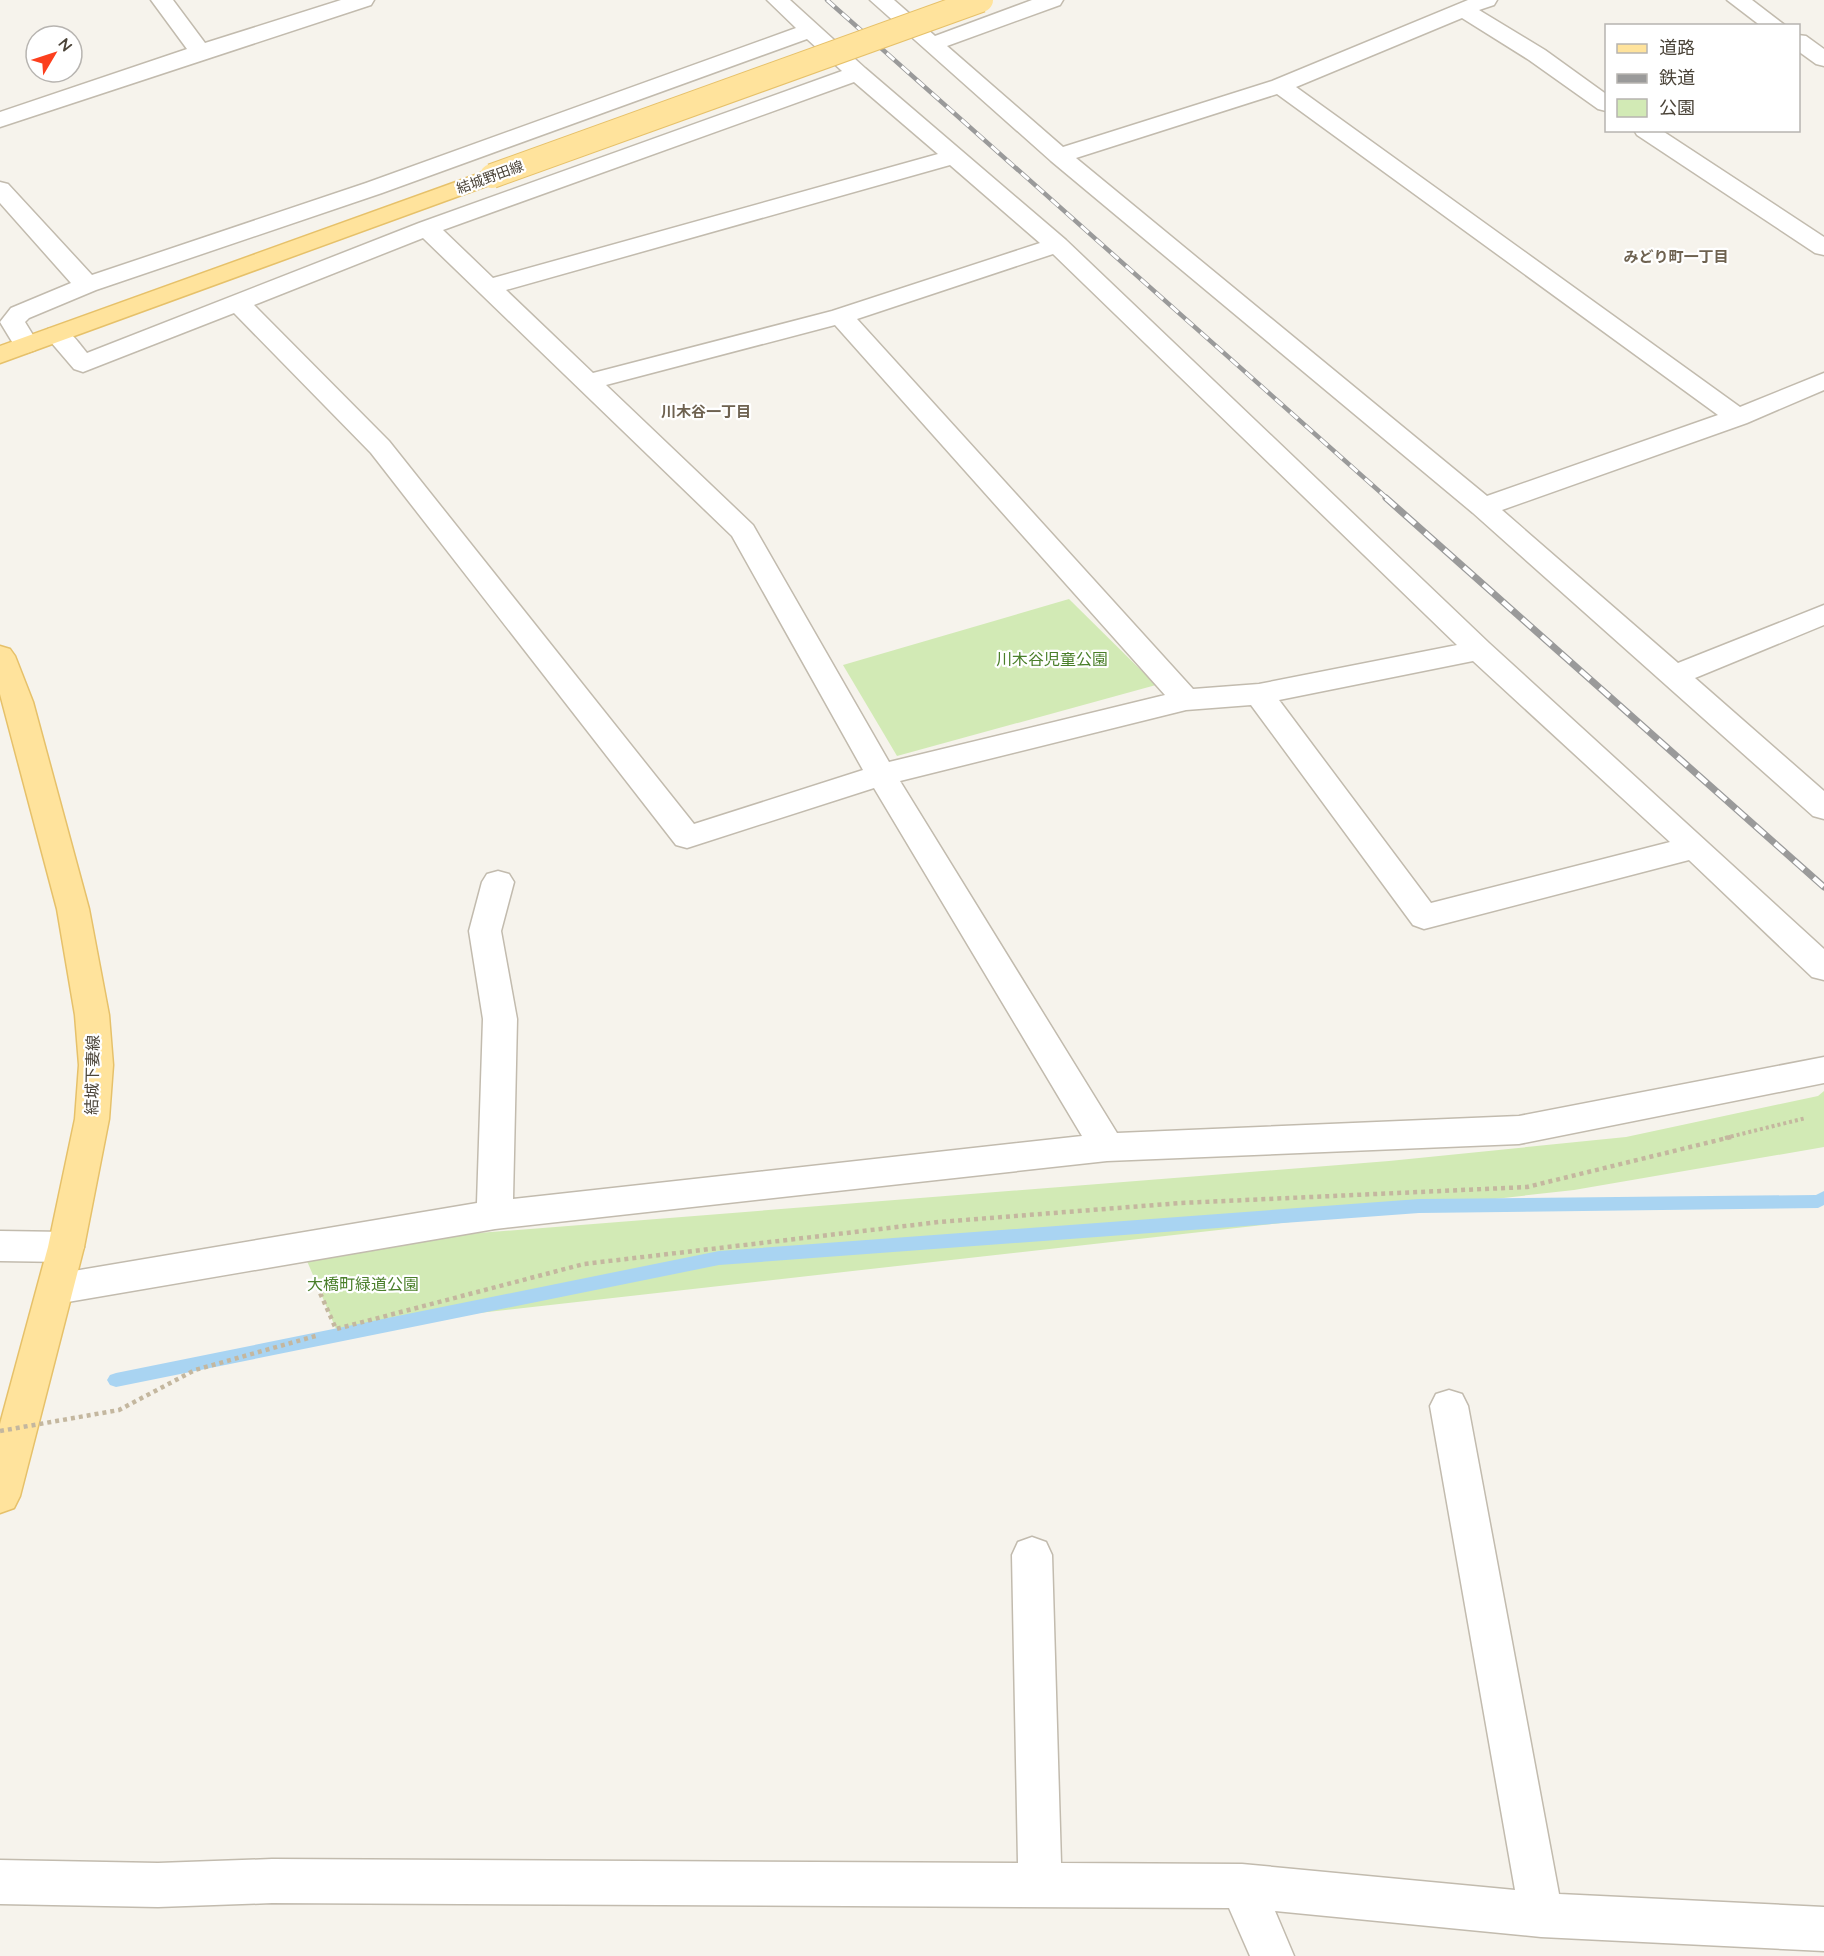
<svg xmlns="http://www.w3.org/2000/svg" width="1824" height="1956" viewBox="0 0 1824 1956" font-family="Quicksand,'Noto Sans JP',sans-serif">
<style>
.green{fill:#d2eab5}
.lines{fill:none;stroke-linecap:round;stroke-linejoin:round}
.stream{fill:#a9d4f2;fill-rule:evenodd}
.minor-casing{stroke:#c2bbae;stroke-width:3}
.major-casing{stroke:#e6c16a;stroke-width:3}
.path-far1{stroke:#c4b79f;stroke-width:4;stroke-dasharray:3 3;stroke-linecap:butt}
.path{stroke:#c4b79f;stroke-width:4.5;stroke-dasharray:4 4;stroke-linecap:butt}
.minor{fill:#fff;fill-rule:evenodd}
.major{fill:#ffe39c;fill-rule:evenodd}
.rail-far1-casing{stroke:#9a9a9a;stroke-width:4.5}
.rail-casing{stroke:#9a9a9a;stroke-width:7}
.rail-far1{stroke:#fff;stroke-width:3;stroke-dasharray:10;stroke-linecap:butt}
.rail{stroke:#fff;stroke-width:4.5;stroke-dasharray:13;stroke-linecap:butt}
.major-bridge-casing{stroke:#e6c16a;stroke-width:26;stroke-linecap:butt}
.path-bridge{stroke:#c4b79f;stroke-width:4.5;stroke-dasharray:4 4;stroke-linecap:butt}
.major-bridge{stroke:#ffe39c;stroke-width:24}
.labels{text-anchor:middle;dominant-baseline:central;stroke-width:4.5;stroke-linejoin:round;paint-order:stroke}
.far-street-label{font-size:14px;fill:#4b4439;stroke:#fff}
.far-neighbourhood-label{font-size:15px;font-weight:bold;fill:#6e6250;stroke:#fff}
.park-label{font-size:16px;fill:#4a7f2a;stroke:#fff}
.street-label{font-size:16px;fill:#4b4439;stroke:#fff}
</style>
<rect width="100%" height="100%" fill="#f6f3ec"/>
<g class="green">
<polygon points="1069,599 1156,685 897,756 843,665"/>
<polygon points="1824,1091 1824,1147 1574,1190 336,1329 301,1247 1389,1161 1626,1137 1818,1096"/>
</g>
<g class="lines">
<polygon class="stream" points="1824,1191 1824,1205 1818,1208 1419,1213 719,1265 116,1387 110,1385 107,1380 110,1375 116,1373 719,1251 1419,1199 1816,1195"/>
<g class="minor-casing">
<g id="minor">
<polygon points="151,0 173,0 205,43 341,0 374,0 371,5 0,127 0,112 187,49"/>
<path d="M 767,0 L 790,0 L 865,68 L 1066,240 L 1489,643 L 1824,949 L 1824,980 L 1812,977 L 1689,860 L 1424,929 L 1413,925 L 1251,705 L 1186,710 L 900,781 L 1117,1133 L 1519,1116 L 1824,1057 L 1824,1083 L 1519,1144 L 1107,1161 L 495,1229 L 56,1304 L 43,1300 L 38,1289 L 43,1278 L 56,1274 L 477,1203 L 483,1019 L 469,931 L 482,882 L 487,874 L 498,871 L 509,874 L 514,882 L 501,931 L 517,1019 L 513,1199 L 1082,1136 L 874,788 L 687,848 L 676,845 L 371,453 L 234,313 L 83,372 L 74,369 L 44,334 L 48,329 C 68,324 76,340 87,353 L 419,223 L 842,71 L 807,39 L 382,193 L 96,290 L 29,318 L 25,322 L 39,345 L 35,350 L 26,353 L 17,350 L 0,322 L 11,308 L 71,283 L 0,203 L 0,182 L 8,184 L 92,275 L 366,183 L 796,28 ZM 854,82 L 938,154 L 493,278 L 443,230 ZM 950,165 L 1040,243 L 832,311 L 593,373 L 506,290 ZM 423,238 L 732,536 L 863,770 L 694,824 L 389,441 L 254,305 ZM 1053,254 L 1457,645 L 1259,684 L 1193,689 L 857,319 ZM 835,325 L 1165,695 L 889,762 L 753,525 L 606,385 ZM 1473,661 L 1670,842 L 1431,903 L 1279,700 Z"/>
<path d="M 870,0 L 894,0 L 935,36 L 1032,0 L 1063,0 L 1060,5 L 947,46 L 1063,147 L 1272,81 L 1468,0 L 1497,0 L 1494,5 L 1479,10 L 1545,50 L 1606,94 L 1606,111 L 1598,109 L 1529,60 L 1462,18 L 1296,87 L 1740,407 L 1824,373 L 1824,390 L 1747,423 L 1502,510 L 1678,663 L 1824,605 L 1824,625 L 1695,678 L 1824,791 L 1824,819 L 1813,816 L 1473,513 L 1051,161 ZM 1277,94 L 1718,415 L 1487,496 L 1076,158 Z"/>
<polygon points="1727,0 1752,0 1786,26 1761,26"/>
<polygon points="1798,35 1806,36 1824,49 1824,66 1816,64 1798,51"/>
<polygon points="1634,130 1661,130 1824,237 1824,255 1815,253 1637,135"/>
<polygon points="0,1231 66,1232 79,1237 84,1247 79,1257 66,1262 0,1261"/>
<polygon points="1449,1390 1462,1394 1468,1406 1559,1894 1824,1907 1824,1951 1541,1937 1275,1911 1294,1956 1250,1956 1229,1908 272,1903 158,1907 0,1904 0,1860 158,1863 272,1859 1018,1863 1012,1555 1018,1542 1032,1537 1046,1542 1052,1555 1061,1863 1242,1864 1515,1890 1430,1406 1436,1394"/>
</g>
</g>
<g class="major-casing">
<g id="major">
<polygon points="492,169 500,171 504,176 500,181 0,363 0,346"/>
<polygon points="0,646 10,649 15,656 33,702 89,909 109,1015 113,1065 109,1119 84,1247 20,1496 14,1508 0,1513 0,1424 48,1247 75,1119 79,1065 75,1015 57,909 0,694"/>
</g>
</g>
<polyline class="path-far1" points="1725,1138 1806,1118"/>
<polyline class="path" points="317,1286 336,1329 584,1264 939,1222 1181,1203 1527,1187 1731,1137"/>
<use href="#minor" class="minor"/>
<use href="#major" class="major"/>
<g class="rail-far1-casing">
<polyline id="rail-far1" points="827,0 1388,499"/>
</g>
<g class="rail-casing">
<polyline id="rail" points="1386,498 1824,887"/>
</g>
<use href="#rail-far1" class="rail-far1"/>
<use href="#rail" class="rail"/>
<g class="major-bridge-casing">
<polyline id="major-bridge" points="492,176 981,0"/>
</g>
<polyline class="path-bridge" points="0,1431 119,1410 195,1370 319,1335"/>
<use href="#major-bridge" class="major-bridge"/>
</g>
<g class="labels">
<g class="far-street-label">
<text transform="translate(490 177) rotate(-20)">結城野田線</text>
</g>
<g class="far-neighbourhood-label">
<text x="1676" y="256">みどり町一丁目</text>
<text x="706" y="411">川木谷一丁目</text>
</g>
<g class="park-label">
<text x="1052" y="659">川木谷児童公園</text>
<text x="363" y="1284">大橋町緑道公園</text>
</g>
<g class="street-label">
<text transform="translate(92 1075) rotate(-89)">結城下妻線</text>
</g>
</g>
<rect x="1605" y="24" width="195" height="108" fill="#ffffff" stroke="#b7b4b0" stroke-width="1.5"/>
<rect x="1617" y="44" width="30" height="9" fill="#ffe39c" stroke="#b7b4b0" stroke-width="1.5"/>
<text x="1659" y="54" font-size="18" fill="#4b4439">道路</text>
<rect x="1617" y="74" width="30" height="9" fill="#9a9a9a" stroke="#b7b4b0" stroke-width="1.5"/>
<text x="1659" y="84" font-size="18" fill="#4b4439">鉄道</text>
<rect x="1617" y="99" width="30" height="18" fill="#d2eab5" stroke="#b7b4b0" stroke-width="1.5"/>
<text x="1659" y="114" font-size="18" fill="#4b4439">公園</text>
<g transform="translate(54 54) rotate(51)"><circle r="28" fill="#ffffff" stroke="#b7b4b0" stroke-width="1.5"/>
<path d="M0-4.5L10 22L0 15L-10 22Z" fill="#fc3f1d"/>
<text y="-9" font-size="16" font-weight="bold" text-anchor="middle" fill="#4b4439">N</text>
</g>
</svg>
